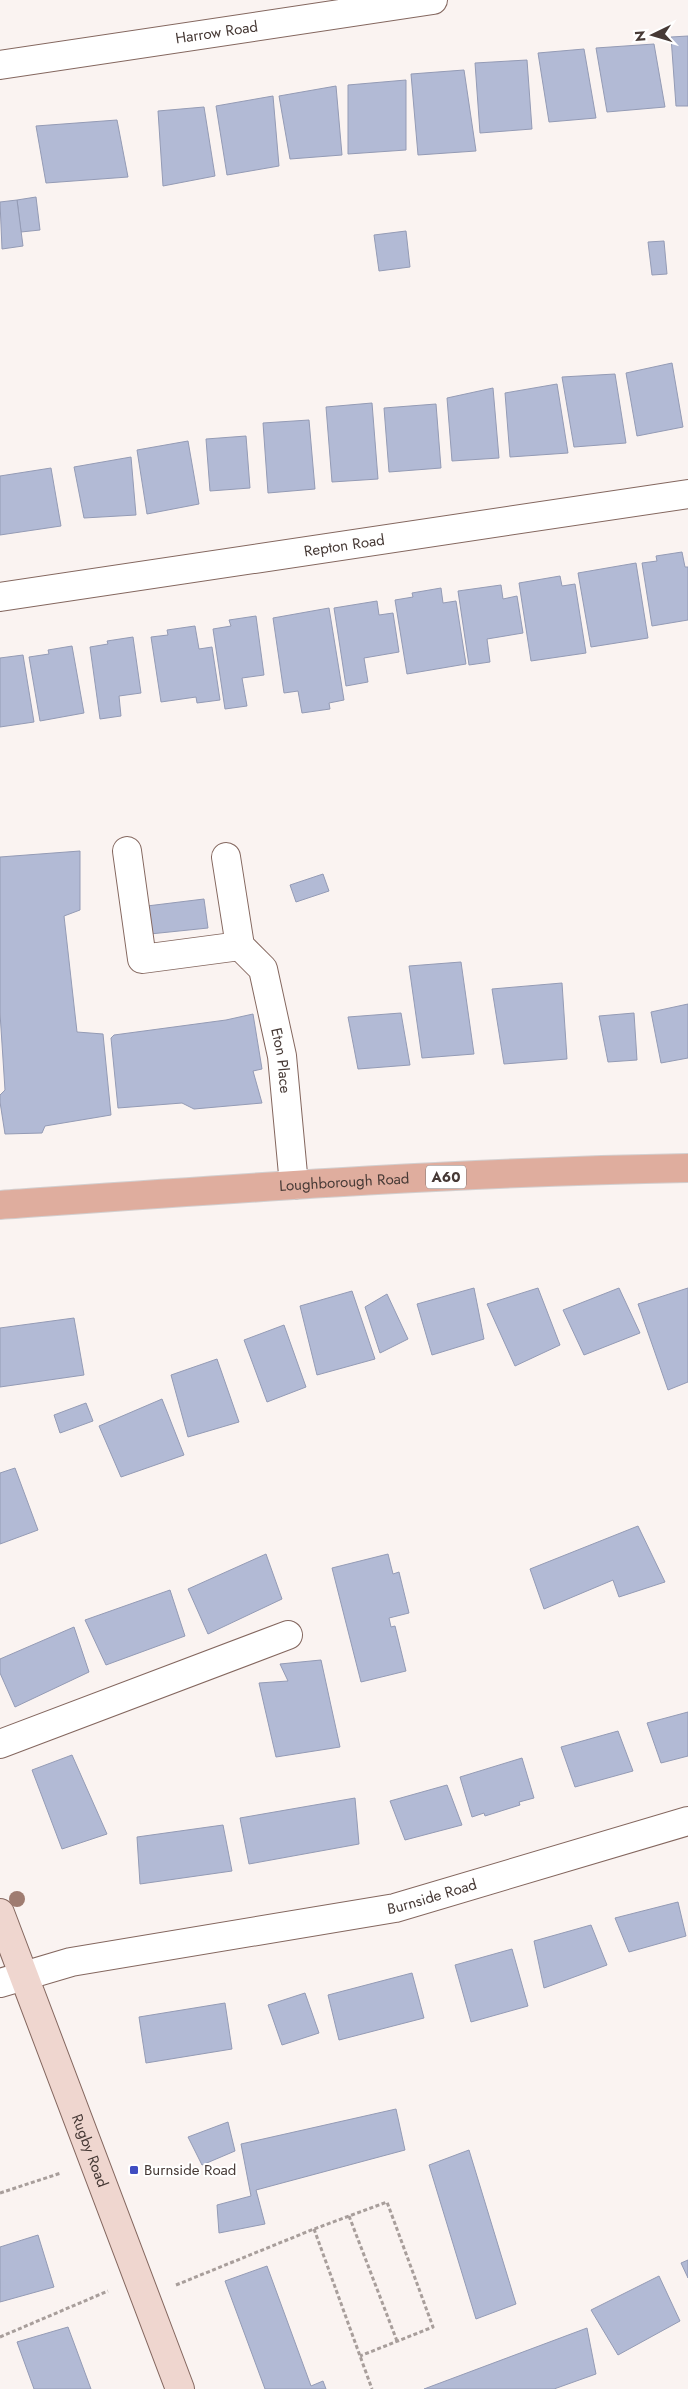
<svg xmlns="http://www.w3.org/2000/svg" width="688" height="2389" viewBox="0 0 688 2389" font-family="Jost,sans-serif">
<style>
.building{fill:#b2bad5;stroke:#949bb5}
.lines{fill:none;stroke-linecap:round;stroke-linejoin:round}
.street-casing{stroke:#84675f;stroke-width:30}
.secondary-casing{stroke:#84675f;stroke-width:30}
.primary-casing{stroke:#d3cfcf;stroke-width:30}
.path{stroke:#a89e9b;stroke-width:3;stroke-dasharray:4 2.5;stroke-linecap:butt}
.street{stroke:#fff;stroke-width:28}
.secondary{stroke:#efd6cf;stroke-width:28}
.primary{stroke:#dfad9e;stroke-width:28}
.tree{fill:#9f7c71}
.poi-dot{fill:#404dc1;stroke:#fff;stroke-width:2}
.labels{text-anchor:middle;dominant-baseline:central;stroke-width:4;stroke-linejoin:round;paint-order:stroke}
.shield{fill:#fff;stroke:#7e7472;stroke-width:1}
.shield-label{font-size:14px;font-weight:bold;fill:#463935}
.street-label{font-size:15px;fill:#463935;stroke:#fff}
.poi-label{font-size:15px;fill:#463935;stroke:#fff;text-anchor:start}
</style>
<rect width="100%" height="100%" fill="#faf3f1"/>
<g class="building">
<polygon points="688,36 688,106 676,106 671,37"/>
<polygon points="654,44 665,107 607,112 596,48"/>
<polygon points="584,49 596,118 549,122 538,53"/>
<polygon points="527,60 532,129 480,133 475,63"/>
<polygon points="464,70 476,151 418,155 411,74"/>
<polygon points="406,80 406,150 348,154 348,85"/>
<polygon points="336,86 342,155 290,159 279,96"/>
<polygon points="273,96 279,166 227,175 216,106"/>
<polygon points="204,107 215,176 163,186 158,111"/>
<polygon points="117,120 128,177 46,183 36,126"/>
<polygon points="36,197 40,230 21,232 17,200"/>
<polygon points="17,200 23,246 2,249 0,202"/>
<polygon points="406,231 410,267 379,271 374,235"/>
<polygon points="664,241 667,274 652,275 648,242"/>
<polygon points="672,363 683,427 637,436 626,373"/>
<polygon points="615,374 626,443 574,447 562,377"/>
<polygon points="557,384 568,453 510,457 505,393"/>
<polygon points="493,388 499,458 452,461 447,398"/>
<polygon points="372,403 378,479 332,482 326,407"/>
<polygon points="436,404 441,468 389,472 384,408"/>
<polygon points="309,420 315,489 268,493 263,423"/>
<polygon points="246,436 250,488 210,491 206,439"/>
<polygon points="188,441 199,504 147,514 137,450"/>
<polygon points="131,457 136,515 84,518 74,467"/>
<polygon points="51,468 61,526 0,535 0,476"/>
<polygon points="682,552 685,567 688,567 688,620 652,626 642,563 657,561 656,556"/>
<polygon points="636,563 648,638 591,647 578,573"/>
<polygon points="560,576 562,586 575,584 586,653 531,661 519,583"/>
<polygon points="501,585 503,599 517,596 523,633 487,639 490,662 469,665 458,591"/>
<polygon points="441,588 443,603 456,601 466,664 407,674 395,600 413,597 412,593"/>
<polygon points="377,601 379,615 393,613 399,652 364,658 368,682 346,686 334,608"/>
<polygon points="329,608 344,700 329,703 330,709 302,713 298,691 284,693 273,618"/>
<polygon points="256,616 264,675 242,678 247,706 225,709 213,629 231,626 229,620"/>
<polygon points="195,626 199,649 212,647 220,700 197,703 196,697 161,702 151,637 168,635 167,630"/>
<polygon points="133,637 141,693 119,696 121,716 100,719 90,647 108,644 107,641"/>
<polygon points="72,646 84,713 40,721 29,657 49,654 48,650"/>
<polygon points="23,655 34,722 0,727 0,658"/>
<polygon points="80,851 80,910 64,916 77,1032 103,1034 111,1115 45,1126 42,1133 5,1134 0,1102 0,1095 5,1090 0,1013 0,857"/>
<polygon points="323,874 329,891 296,902 290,885"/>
<polygon points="204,899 208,928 150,934 147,906"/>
<polygon points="461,962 474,1054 422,1058 409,966"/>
<polygon points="562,983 567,1059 504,1064 492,989"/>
<polygon points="688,1004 688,1058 661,1063 651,1012"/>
<polygon points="401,1013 410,1065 358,1069 348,1017"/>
<polygon points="634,1013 637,1060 608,1062 599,1016"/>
<polygon points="253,1014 262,1069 253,1071 262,1103 194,1109 182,1103 118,1108 111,1038 114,1035 226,1020"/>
<polygon points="474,1288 484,1339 432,1355 417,1304"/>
<polygon points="538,1288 560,1345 515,1366 487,1304"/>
<polygon points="619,1288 640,1333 584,1355 563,1310"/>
<polygon points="688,1288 688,1382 668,1390 638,1304"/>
<polygon points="352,1291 375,1359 317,1375 300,1306"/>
<polygon points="387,1294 408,1339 380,1353 365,1307"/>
<polygon points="74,1318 84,1375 0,1387 0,1328"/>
<polygon points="284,1325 306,1387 267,1402 244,1340"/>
<polygon points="217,1359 239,1422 188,1437 171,1375"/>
<polygon points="162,1399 184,1455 121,1477 99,1426"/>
<polygon points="86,1403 93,1421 60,1433 54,1415"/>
<polygon points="15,1468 38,1530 0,1544 0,1473"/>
<polygon points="638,1526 665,1582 619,1597 613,1580 544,1609 530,1569"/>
<polygon points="266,1554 282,1599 208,1634 188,1589"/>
<polygon points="388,1554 393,1574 399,1572 409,1613 389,1618 391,1627 395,1626 406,1671 361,1682 332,1568"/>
<polygon points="170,1590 185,1636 106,1665 85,1620"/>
<polygon points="74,1627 89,1672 15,1707 0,1673 0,1659"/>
<polygon points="321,1660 340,1747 276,1757 259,1683 288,1681 280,1664"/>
<polygon points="688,1712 688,1756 661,1763 647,1723"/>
<polygon points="618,1731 633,1771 575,1787 561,1747"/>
<polygon points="72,1755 107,1834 62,1849 32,1770"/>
<polygon points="522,1758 534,1798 519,1802 520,1805 485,1816 484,1813 472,1817 460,1777"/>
<polygon points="447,1785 462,1825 405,1840 390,1801"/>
<polygon points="355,1798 359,1844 249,1864 240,1818"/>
<polygon points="223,1825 232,1871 140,1884 137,1837"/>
<polygon points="678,1902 686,1936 629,1952 615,1918"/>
<polygon points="591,1925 607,1965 544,1988 534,1941"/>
<polygon points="512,1949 528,2006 471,2022 455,1965"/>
<polygon points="412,1973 424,2018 339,2040 328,1995"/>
<polygon points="305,1993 319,2033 282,2045 268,2005"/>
<polygon points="225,2003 232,2049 146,2063 139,2017"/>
<polygon points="396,2109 405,2150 256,2190 265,2224 219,2233 217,2205 251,2196 241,2144"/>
<polygon points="228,2122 235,2151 202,2165 188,2137"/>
<polygon points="469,2150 516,2304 476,2319 429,2165"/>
<polygon points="38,2235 54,2287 0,2302 0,2247"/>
<polygon points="688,2260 688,2278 681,2263"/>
<polygon points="267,2266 311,2386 323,2381 326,2389 265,2389 225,2281"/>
<polygon points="659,2276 680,2321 618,2355 591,2310"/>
<polygon points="68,2327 91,2389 34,2389 17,2342"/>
<polygon points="587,2328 596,2374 554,2389 424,2389"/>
</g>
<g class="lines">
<g class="street-casing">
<g id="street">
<path id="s1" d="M 0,65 L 433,0"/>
<path id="s2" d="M 0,597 L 688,494"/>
<polyline points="127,851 142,959 240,946"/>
<path id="s3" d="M 226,857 L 240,946 L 263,969 L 282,1056 L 294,1185"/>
<polyline points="0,1744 288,1635"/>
<path id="s4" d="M 0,1983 L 71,1962 L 395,1908 L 688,1821"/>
</g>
</g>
<g class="secondary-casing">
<g id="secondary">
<path id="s5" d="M 0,1913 L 180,2389"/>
</g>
</g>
<g class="primary-casing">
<g id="primary">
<path id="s6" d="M 0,1205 C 229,1189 458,1172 688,1168"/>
</g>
</g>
<g class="path">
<polyline points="0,2193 61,2173"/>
<polyline points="349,2216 397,2341"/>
<polyline points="314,2229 372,2389"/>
<polyline points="176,2285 314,2229 387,2202 433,2327 360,2356"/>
<polyline points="0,2337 108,2291"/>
</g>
<use href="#street" class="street"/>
<use href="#secondary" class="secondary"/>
<use href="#primary" class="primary"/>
</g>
<circle class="tree" cx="17" cy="1899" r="8"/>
<rect class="poi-dot" x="129" y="2165" width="10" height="10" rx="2.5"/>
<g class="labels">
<rect class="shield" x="426" y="1165.5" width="40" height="23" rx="4"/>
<g class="shield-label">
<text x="446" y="1177">A60</text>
</g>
<g class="street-label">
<text stroke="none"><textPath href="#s1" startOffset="219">Harrow Road</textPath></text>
<text stroke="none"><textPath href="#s2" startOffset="348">Repton Road</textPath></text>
<text stroke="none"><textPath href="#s3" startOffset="216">Eton Place</textPath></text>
<text stroke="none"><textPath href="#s6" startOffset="345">Loughborough Road</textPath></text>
<text stroke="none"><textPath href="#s4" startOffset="441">Burnside Road</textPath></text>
<text stroke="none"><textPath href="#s5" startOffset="254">Rugby Road</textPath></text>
</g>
<g class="poi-label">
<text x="144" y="2170">Burnside Road</text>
</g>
</g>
<g transform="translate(653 35) rotate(265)" stroke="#ffffff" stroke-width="4" paint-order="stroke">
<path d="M0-4L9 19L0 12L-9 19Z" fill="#463935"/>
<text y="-8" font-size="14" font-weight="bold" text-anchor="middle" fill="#463935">N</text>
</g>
</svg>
